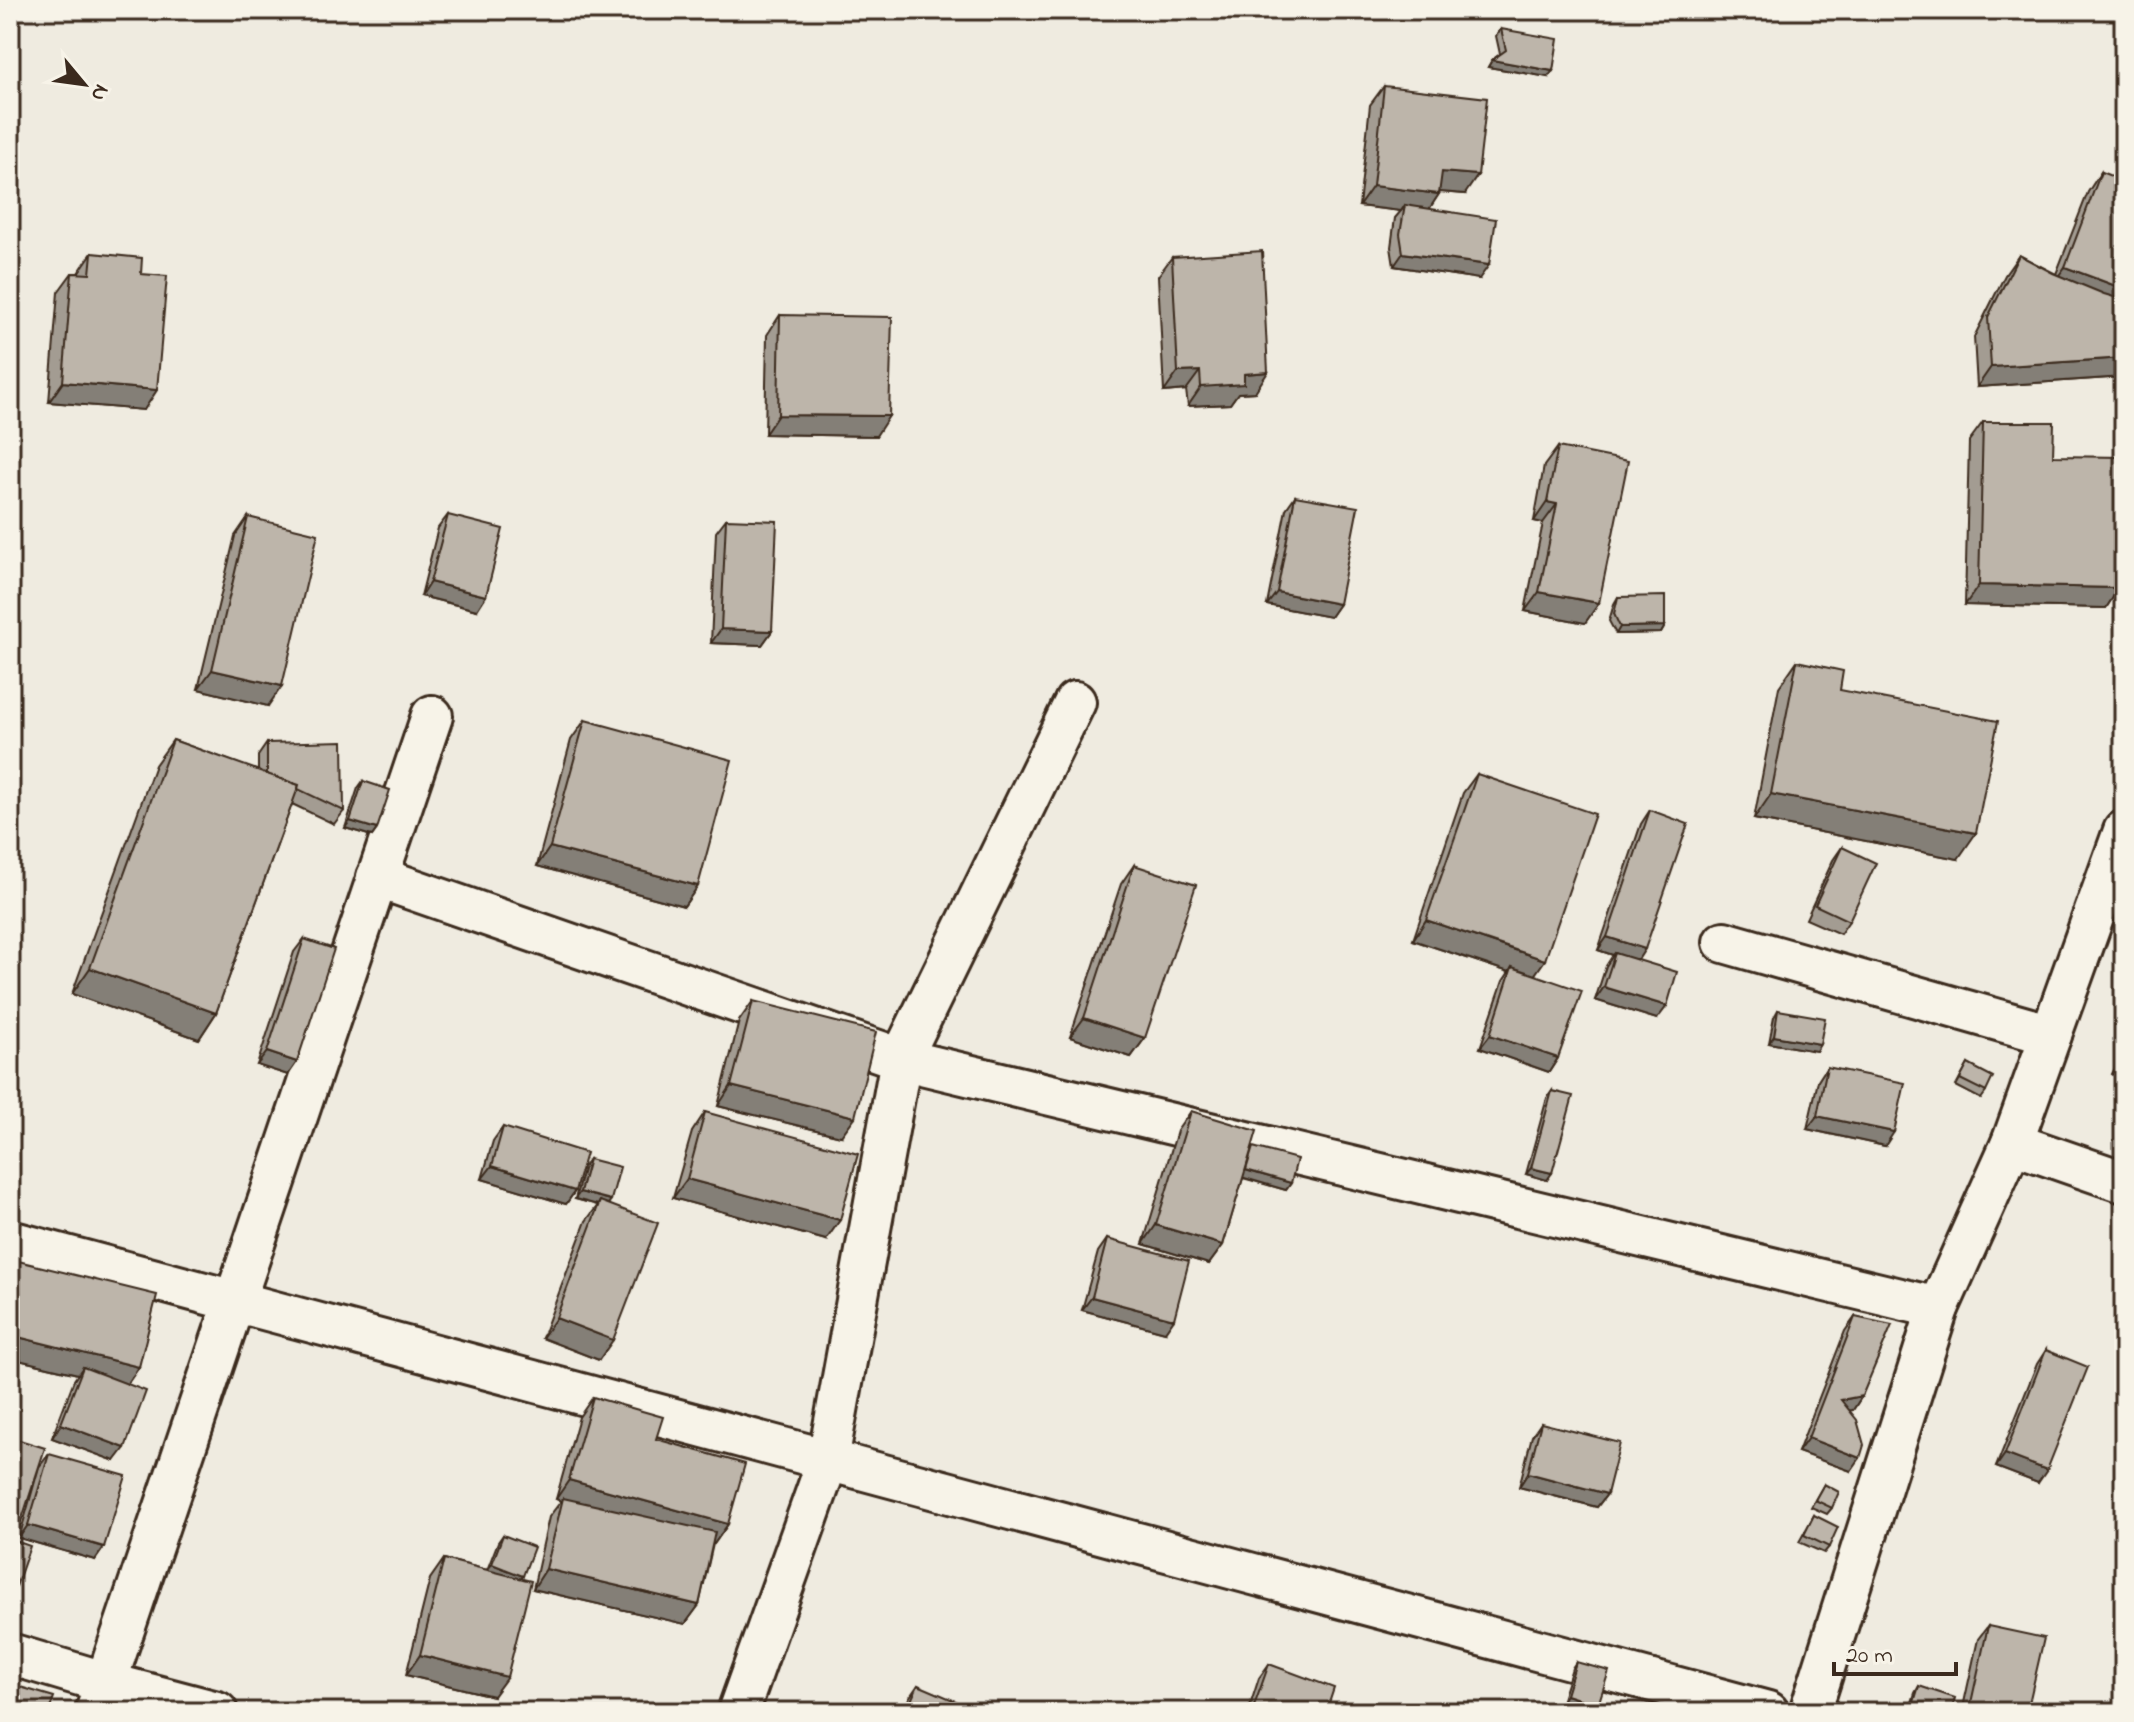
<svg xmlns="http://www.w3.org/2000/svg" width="2134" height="1722" viewBox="0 0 2134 1722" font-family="'Indie Flower',sans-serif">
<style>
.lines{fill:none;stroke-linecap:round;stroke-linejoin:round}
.minor-casing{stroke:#3b2a1e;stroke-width:46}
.minor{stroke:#f7f3e8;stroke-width:40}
.wall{fill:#a39c92;stroke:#3b2a1e;stroke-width:2}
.shaded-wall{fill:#847f77;stroke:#3b2a1e;stroke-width:2}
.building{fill:#bdb5aa;stroke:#3b2a1e;stroke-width:2}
</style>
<rect width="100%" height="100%" fill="#efebe0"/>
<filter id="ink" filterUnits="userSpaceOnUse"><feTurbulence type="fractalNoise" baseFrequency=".0125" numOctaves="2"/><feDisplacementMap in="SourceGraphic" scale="16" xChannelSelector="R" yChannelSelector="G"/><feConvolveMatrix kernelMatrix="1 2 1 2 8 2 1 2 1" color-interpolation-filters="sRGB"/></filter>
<g filter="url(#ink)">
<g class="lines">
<g class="minor-casing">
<g id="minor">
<polyline points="1075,702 901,1059 1938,1308"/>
<polyline points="377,877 901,1059 828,1460 738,1712"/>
<polyline points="1724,942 2051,1035"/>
<polyline points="2012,1143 2124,1182"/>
<polyline points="10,1241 1768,1712"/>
<polyline points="10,1654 107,1683 217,1712"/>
<polyline points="96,1712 432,716"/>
<polyline points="1810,1712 1938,1308 2012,1143 2124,831"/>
</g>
</g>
<use href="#minor" class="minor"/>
</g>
<g class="wall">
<polygon points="1501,29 1548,77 1488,67 1492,60 1500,54 1496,36"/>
<polygon points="1384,86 1465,194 1440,192 1429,209 1479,279 1394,266 1391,247 1395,218 1401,211 1359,206 1370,105"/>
<polygon points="2101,172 2124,377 1977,387 1974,337 2005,275 2019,255 2056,274 2088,192"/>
<polygon points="92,253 141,274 144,410 49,402 58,292 72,273 78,273"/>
<polygon points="1172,257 1255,392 1238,393 1230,404 1188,406 1186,390 1164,392 1158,276"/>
<polygon points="780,315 876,436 765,434 767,335"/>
<polygon points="1983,422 2053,456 2119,588 2106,608 1965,605 1969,441"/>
<polygon points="1558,447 1599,603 1585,623 1525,611 1543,523 1534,521 1544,466"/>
<polygon points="1295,496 1339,604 1330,617 1267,605 1286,509"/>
<polygon points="448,515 477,610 421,596 438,528"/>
<polygon points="248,517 268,706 198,689 235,536"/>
<polygon points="726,519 772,631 762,645 711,643 716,532"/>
<polygon points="1618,597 1665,626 1661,633 1616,634 1609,621 1614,604"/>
<polygon points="1797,661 1840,690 1958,859 1754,819 1779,687"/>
<polygon points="585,720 698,886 684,906 537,866 571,740"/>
<polygon points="173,740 258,771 258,756 267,743 344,811 334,824 292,804 216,1013 199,1039 72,994 155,765"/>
<polygon points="1477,774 1558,1058 1549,1072 1480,1048 1503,981 1509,972 1413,940 1463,793"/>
<polygon points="363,781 377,829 372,836 345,828 358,788"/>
<polygon points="1650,810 1638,960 1657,1019 1595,1000 1606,966 1613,955 1598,950 1641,824"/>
<polygon points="1842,847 1849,921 1840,934 1806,919 1833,860"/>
<polygon points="1134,865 1145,1038 1131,1057 1070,1037 1121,884"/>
<polygon points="304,939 288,1075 257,1065 294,952"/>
<polygon points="753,1001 841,1136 718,1106 739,1021"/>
<polygon points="1778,1010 1820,1044 1816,1051 1769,1043 1774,1017"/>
<polygon points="2124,1051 2124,1080 2112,1074"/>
<polygon points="1968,1064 1986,1092 1981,1099 1956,1086"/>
<polygon points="1827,1067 1885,1146 1807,1129 1818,1081"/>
<polygon points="1552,1091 1547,1180 1526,1174 1547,1098"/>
<polygon points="1191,1111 1253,1147 1291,1183 1286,1190 1243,1178 1223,1245 1209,1264 1143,1244 1177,1131"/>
<polygon points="705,1112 826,1240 673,1198 692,1132"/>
<polygon points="2124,1114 2124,1162 2118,1162"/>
<polygon points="503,1127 575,1191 566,1204 482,1179 493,1141"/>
<polygon points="589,1159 608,1204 599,1360 542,1338 586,1221 598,1205 575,1199 584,1166"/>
<polygon points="1107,1239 1165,1332 1082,1310 1098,1252"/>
<polygon points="10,1259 139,1367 127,1384 115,1461 52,1438 74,1380 78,1374 10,1358"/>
<polygon points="1855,1317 1862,1396 1853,1410 1849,1410 1851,1471 1798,1452 1845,1331"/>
<polygon points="2046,1350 2038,1483 1996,1467 2037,1364"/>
<polygon points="593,1397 656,1439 728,1524 714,1544 713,1544 699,1605 685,1624 533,1589 549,1517 561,1501 556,1499 579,1417"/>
<polygon points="1541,1423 1607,1494 1597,1507 1519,1487 1532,1436"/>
<polygon points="49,1454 104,1547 95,1560 19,1538 39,1467"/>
<polygon points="1824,1484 1832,1508 1827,1514 1811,1507"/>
<polygon points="1814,1515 1829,1547 1824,1553 1799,1542"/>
<polygon points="503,1535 523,1576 522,1578 493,1696 406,1675 430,1579 444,1559 487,1570 498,1542"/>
<polygon points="1988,1626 2027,1712 1962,1712 1978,1639"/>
<polygon points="1576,1662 1598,1705 1594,1711 1561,1702 1572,1668"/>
<polygon points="1269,1664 1326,1712 1248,1712 1259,1678"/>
<polygon points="918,1685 954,1712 903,1712 909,1698"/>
<polygon points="1919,1686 1951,1712 1909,1712 1915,1693"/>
</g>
<g class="shaded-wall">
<polygon points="1492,60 1553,71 1548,77 1488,67"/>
<polygon points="1442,172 1478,175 1465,194 1428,191"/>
<polygon points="1373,186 1439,194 1426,214 1405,205 1401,211 1359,206"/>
<polygon points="1403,253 1489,265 1479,279 1394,266"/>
<polygon points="2065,267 2124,289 2124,314 2051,286"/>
<polygon points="2124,358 2124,377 1977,387 1991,367"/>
<polygon points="1200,371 1186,390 1164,392 1178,372"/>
<polygon points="1268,372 1255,392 1238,393 1230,404 1188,406 1201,387 1244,374"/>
<polygon points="63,382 157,390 144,410 49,402"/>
<polygon points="778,415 889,416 876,436 765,434"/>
<polygon points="1547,502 1557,504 1543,523 1534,521"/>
<polygon points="430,582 486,596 477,610 421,596"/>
<polygon points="1979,585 2119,588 2106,608 1965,605"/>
<polygon points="1277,592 1339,604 1330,617 1267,605"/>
<polygon points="1539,592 1599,603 1585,623 1525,611"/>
<polygon points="1665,626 1661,633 1616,634 1620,627"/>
<polygon points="721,629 772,631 762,645 711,643"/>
<polygon points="212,670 282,686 268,706 198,689"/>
<polygon points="1771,794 1976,833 1958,859 1754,819"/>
<polygon points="350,821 377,829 372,836 345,828"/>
<polygon points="550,847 698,886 684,906 537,866"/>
<polygon points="1426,920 1545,960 1531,980 1512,967 1509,972 1413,940"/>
<polygon points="1607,937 1645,949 1636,963 1615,953 1613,955 1598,950"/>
<polygon points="90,968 216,1013 199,1039 72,994"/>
<polygon points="1604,987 1667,1006 1657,1019 1595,1000"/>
<polygon points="1084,1018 1145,1038 1131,1057 1070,1037"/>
<polygon points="1490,1035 1558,1058 1549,1072 1480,1048"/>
<polygon points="1774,1036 1820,1044 1816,1051 1769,1043"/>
<polygon points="267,1052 297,1062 288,1075 257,1065"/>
<polygon points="731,1086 855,1117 841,1136 718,1106"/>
<polygon points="1817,1116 1894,1132 1885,1146 1807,1129"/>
<polygon points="2124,1154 2124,1162 2118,1162"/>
<polygon points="492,1166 575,1191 566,1204 482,1179"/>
<polygon points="1531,1168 1552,1173 1547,1180 1526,1174"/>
<polygon points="1245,1170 1291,1183 1286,1190 1241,1177"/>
<polygon points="687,1179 840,1220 826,1240 673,1198"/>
<polygon points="580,1192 611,1200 606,1207 600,1201 598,1205 575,1199"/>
<polygon points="1156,1225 1223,1245 1209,1264 1143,1244"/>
<polygon points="1092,1297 1174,1319 1165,1332 1082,1310"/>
<polygon points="556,1318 613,1340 599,1360 542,1338"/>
<polygon points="10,1335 139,1367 126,1386 83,1367 78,1374 10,1358"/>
<polygon points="1862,1396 1853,1410 1832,1413 1841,1400"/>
<polygon points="61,1424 125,1448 115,1461 52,1438"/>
<polygon points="1808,1438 1860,1458 1851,1471 1798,1452"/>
<polygon points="2005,1454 2047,1470 2038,1483 1996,1467"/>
<polygon points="1528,1473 1607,1494 1597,1507 1519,1487"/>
<polygon points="569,1480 728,1524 714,1544 562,1501 563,1498 561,1501 556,1499"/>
<polygon points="10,1524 19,1528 10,1541"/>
<polygon points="28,1525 104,1547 95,1560 19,1538"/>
<polygon points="492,1564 523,1576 519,1583 487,1570"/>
<polygon points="546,1569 699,1605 685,1624 533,1589"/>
<polygon points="420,1655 507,1677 493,1696 406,1675"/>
<polygon points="1566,1695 1598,1705 1594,1711 1561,1702"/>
</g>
<g class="building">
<polygon points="1501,29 1558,39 1553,71 1492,60 1506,50"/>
<polygon points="1384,86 1487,98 1478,175 1442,172 1439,194 1373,186"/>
<polygon points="2101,172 2124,181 2124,289 2065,267"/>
<polygon points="1405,205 1496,219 1489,265 1403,253 1400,234"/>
<polygon points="1262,251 1268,372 1244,374 1244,384 1201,387 1200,371 1178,372 1172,257"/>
<polygon points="92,253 142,258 141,274 167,276 157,390 63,382 72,273 90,274"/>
<polygon points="2019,255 2053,273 2104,294 2124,300 2124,358 1991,367 1988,317"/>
<polygon points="780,315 892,317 889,416 778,415"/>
<polygon points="1983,422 2054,422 2053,456 2123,457 2119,588 1979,585"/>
<polygon points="1558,447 1628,461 1599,603 1539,592 1557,504 1547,502"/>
<polygon points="1295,496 1358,507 1339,604 1277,592"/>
<polygon points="448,515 503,529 486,596 430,582"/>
<polygon points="248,517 318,534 282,686 212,670"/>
<polygon points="726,519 777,521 772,631 721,629"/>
<polygon points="1665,596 1665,626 1620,627 1614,614 1618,597"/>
<polygon points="1797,661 1843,671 1840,690 1998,721 1976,833 1771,794"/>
<polygon points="585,720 732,760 698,886 550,847"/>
<polygon points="173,740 299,785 216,1013 90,968"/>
<polygon points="343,741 344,811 298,789 299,785 267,774 267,743"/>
<polygon points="1477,774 1595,814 1545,960 1426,920"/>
<polygon points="363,781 390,790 377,829 350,821"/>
<polygon points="1650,810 1688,824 1645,949 1607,937"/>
<polygon points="1842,847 1876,863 1849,921 1815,905"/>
<polygon points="1134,865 1196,885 1145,1038 1084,1018"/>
<polygon points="304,939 334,949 297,1062 267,1052"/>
<polygon points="1615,953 1677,972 1667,1006 1604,987"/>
<polygon points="1512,967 1582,991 1558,1058 1490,1035"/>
<polygon points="753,1001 876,1032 855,1117 731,1086"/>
<polygon points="1778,1010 1825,1018 1820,1044 1774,1036"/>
<polygon points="2124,1053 2124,1071 2116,1067"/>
<polygon points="1968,1064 1993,1077 1986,1092 1960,1079"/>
<polygon points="1827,1067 1905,1083 1894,1132 1817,1116"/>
<polygon points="1552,1091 1573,1096 1552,1173 1531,1168"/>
<polygon points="1191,1111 1257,1131 1223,1245 1156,1225"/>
<polygon points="705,1112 858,1154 840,1220 687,1179"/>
<polygon points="503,1127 586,1153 575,1191 492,1166"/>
<polygon points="1253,1147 1297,1159 1291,1183 1246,1170"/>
<polygon points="589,1159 620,1167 611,1200 580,1192"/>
<polygon points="600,1201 658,1223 613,1340 556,1318"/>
<polygon points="1107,1239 1189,1261 1174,1319 1092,1297"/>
<polygon points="10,1259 157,1295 139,1367 10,1335"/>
<polygon points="1855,1317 1892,1325 1862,1396 1841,1400 1857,1420 1864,1445 1860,1458 1808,1438"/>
<polygon points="2046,1350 2088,1367 2047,1470 2005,1454"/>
<polygon points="83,1367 146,1391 125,1448 61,1424"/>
<polygon points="593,1397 663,1417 656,1439 745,1464 728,1524 569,1480"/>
<polygon points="1541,1423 1620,1443 1607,1494 1528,1473"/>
<polygon points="10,1437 45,1448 19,1528 10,1524"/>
<polygon points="49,1454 126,1476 104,1547 28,1525"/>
<polygon points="1824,1484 1839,1492 1832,1508 1815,1500"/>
<polygon points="563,1498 715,1532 699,1605 546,1569"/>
<polygon points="1814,1515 1838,1527 1829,1547 1804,1535"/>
<polygon points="503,1535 534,1547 523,1576 492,1564"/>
<polygon points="10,1539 30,1546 10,1604"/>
<polygon points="444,1559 531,1581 507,1677 420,1655"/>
<polygon points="1988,1626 2044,1638 2027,1712 1969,1712"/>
<polygon points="1576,1662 1609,1671 1598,1705 1566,1695"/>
<polygon points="1269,1664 1334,1688 1326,1712 1252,1712"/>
<polygon points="10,1684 54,1697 49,1712 10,1712"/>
<polygon points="918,1685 958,1702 954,1712 906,1712"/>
<polygon points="1919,1686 1955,1698 1951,1712 1911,1712"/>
</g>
</g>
<rect width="2134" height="1722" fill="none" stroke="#f7f3e8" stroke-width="40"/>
<rect x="20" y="20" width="2094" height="1682" fill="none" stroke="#3b2a1e" stroke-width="3" filter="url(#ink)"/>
<g transform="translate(84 84) rotate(119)" stroke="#f7f3e8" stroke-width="6" paint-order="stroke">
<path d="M0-6L14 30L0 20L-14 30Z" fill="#3b2a1e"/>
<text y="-12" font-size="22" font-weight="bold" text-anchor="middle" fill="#3b2a1e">N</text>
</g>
<path d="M1834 1662v12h122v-12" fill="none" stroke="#3b2a1e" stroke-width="4"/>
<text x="1846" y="1662" font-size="24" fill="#3b2a1e" stroke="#f7f3e8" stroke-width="6" paint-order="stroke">20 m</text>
</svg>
